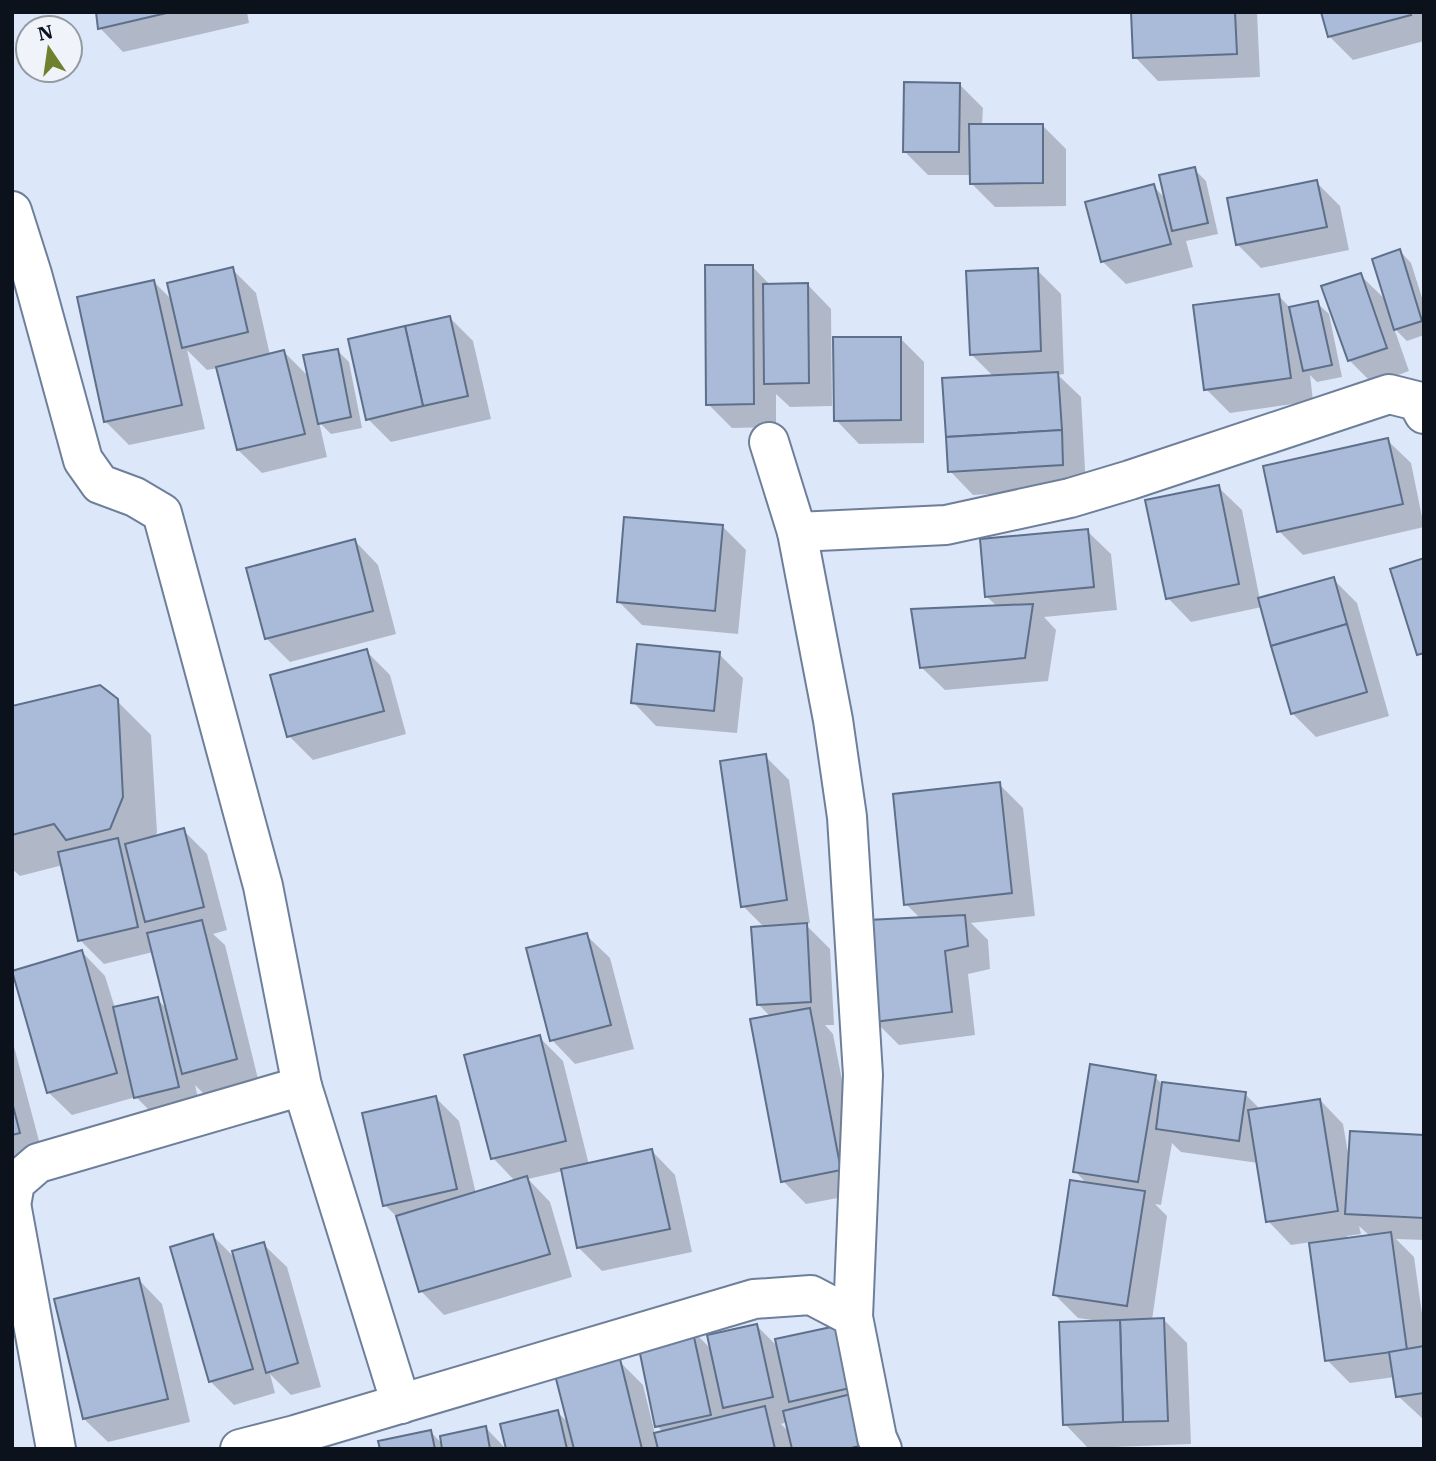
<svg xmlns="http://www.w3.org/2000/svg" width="1436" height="1461" viewBox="0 0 1436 1461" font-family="'IBM Plex Serif',serif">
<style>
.shadow{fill:#0003;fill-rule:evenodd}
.building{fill:#a9bbd8;stroke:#5e6f8a;stroke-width:2}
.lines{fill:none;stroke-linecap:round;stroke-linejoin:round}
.minor-casing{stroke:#6e7f9a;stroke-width:42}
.tertiary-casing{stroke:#6e7f9a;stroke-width:42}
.minor{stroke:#fff;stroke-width:38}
.tertiary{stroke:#fff;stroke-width:38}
</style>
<rect width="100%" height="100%" fill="#dce7fa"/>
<g class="shadow">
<polygon points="98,12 247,12 249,23 123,52 100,28"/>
<polygon points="1133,12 1257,12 1260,77 1158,81 1135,57"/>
<polygon points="1323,12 1424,12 1424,41 1353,60 1329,36"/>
<polygon points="959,84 983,108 982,125 1042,125 1066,149 1066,206 995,207 971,183 971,175 928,175 905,152"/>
<polygon points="1194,169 1206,181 1218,234 1186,241 1193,267 1126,284 1102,261 1153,186 1166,199"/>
<polygon points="1316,182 1340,206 1349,250 1261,268 1237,244"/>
<polygon points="1400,251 1411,263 1424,304 1424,335 1407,341 1394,328 1409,371 1373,384 1349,360 1360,275 1387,301"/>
<polygon points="752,266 771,286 808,285 831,309 832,406 790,407 776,394 776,427 732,428 708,404"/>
<polygon points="232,269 256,293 270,355 284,352 310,378 337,350 349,362 362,428 331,434 319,422 327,457 262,473 238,450 218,368 207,370 187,350 205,429 129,445 106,422 154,282 174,302"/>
<polygon points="1037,270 1061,294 1064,374 1058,375 1081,397 1086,488 973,495 950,471 994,377 971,354"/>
<polygon points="1279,296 1291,309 1317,303 1329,314 1342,377 1317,382 1310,375 1313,401 1230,413 1206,389"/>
<polygon points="449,317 473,341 491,419 391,442 368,419"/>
<polygon points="900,338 924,362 924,443 859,444 836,420"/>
<polygon points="1387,440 1411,463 1424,527 1303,555 1279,531"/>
<polygon points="1218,487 1242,510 1260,600 1333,579 1357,603 1389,716 1316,737 1292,713 1262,607 1191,622 1168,598"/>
<polygon points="722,526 746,550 738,634 642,625 619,602"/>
<polygon points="1087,531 1111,554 1117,610 1044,617 1056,630 1048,681 945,690 921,667 998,607 987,597"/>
<polygon points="355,541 378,565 396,634 290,662 266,638"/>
<polygon points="366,651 390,675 406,734 313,760 289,736"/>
<polygon points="719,654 743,678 737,733 656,726 633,702"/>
<polygon points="116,700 151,735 157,832 155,838 183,830 207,854 227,930 213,934 225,945 259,1083 207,1097 195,1085 201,1111 159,1120 136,1097 72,1115 48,1092 82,952 105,976 115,1008 157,999 167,1009 153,952 104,964 80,940 63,865 20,876 12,869 12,708"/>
<polygon points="765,756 789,780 810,923 805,924 830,949 834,1025 825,1025 833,1034 864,1193 806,1204 783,1181 771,1017 758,1004 765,928 743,906"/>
<polygon points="999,784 1023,808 1035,916 971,923 988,940 990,969 968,974 975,1035 899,1045 876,1022 921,919 906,904"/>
<polygon points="586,935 610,958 634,1049 575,1064 552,1040"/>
<polygon points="539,1037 563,1061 589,1165 652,1151 675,1175 692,1252 602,1271 579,1248 563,1171 528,1179 550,1202 572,1277 444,1315 421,1291 399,1219 385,1205 435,1097 459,1121 476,1194 516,1182 493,1158"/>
<polygon points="12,1039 43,1156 12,1164"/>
<path d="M 1155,1077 L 1162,1084 L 1245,1094 L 1261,1110 L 1320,1100 L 1343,1124 L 1349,1159 L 1424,1136 L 1424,1240 L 1396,1239 L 1414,1257 L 1424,1328 L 1424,1420 L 1398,1396 L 1395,1377 L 1350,1383 L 1327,1360 L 1311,1242 L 1291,1245 L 1268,1221 L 1258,1163 L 1181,1152 L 1172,1143 L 1161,1205 L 1155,1204 L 1167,1216 L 1152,1320 L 1163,1319 L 1187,1343 L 1191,1444 L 1088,1448 L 1065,1424 L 1092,1320 L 1078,1318 L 1055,1295 L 1087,1184 L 1075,1171 ZM 1359,1226 L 1370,1236 L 1348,1239 L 1347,1236 L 1361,1234 Z"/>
<polygon points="213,1236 237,1260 263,1244 287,1267 321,1387 291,1395 270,1374 275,1393 234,1405 210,1381"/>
<polygon points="139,1280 162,1304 190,1422 108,1442 84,1419"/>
<path d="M 757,1326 L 779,1348 L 835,1328 L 886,1449 L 508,1449 L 557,1412 L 570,1424 L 619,1361 L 643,1385 L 655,1434 L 663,1432 L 657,1426 L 691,1329 L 712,1350 ZM 787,1422 L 790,1433 L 781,1424 Z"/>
<polygon points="486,1428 506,1449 381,1449 431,1432 443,1445"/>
</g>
<g class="building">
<polygon points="96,12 171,12 98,29"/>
<polygon points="1131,12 1235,12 1237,54 1133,58"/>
<polygon points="1321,12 1410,12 1411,15 1328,37"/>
<polygon points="904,82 960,83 959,152 903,152"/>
<polygon points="969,124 1043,124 1043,183 970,184"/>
<polygon points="1195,167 1208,223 1172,231 1159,175"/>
<polygon points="1317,180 1327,227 1236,245 1227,198"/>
<polygon points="1154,184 1171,244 1101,262 1085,202"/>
<polygon points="1400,249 1422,321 1394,330 1372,259"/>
<polygon points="705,265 753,265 754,404 706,405"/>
<polygon points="233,267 248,332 182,348 167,283"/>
<polygon points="1038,268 1041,351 970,355 966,271"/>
<polygon points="1361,273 1387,348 1348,361 1321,286"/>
<polygon points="154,280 182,405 104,422 77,297"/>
<polygon points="808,283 809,383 764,384 763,284"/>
<polygon points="1279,294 1291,378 1204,390 1193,305"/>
<polygon points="1318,301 1332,365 1303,371 1289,307"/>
<polygon points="450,316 468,396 423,406 405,326"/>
<polygon points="405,326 423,406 366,420 348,339"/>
<polygon points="833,337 901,337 901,420 834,421"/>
<polygon points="338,349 351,417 318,424 303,355"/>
<polygon points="284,350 305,434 237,450 216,367"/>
<polygon points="1058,372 1062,430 946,437 942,378"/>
<polygon points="1062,430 1063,465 948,472 946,437"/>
<polygon points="1388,438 1403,504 1277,532 1263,466"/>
<polygon points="1219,485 1239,584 1166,599 1145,500"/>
<polygon points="624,517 723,525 715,611 617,602"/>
<polygon points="1088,529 1094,587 985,597 980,539"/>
<polygon points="355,539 373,611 265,639 246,568"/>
<polygon points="1424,558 1424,653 1417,655 1390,569"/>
<polygon points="1334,577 1347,624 1271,646 1258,598"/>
<polygon points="1033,604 1025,658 920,668 911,609"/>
<polygon points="1347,624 1367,692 1291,714 1271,646"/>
<polygon points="637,644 720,652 714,711 631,703"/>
<polygon points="367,649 384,711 287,737 270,675"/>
<polygon points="100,685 118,699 123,797 110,829 66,840 54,824 12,835 12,706"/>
<polygon points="766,754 787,900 741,907 720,761"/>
<polygon points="1000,782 1012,893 904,905 893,794"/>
<polygon points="184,828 204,907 145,922 125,844"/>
<polygon points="118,838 138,927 78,941 58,852"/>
<polygon points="965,915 968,946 945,951 952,1012 874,1022 868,920"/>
<polygon points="202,920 237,1059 182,1074 147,933"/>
<polygon points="807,923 811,1002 757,1005 751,927"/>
<polygon points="587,933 611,1025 550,1041 526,948"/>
<polygon points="82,950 117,1073 47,1093 12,971"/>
<polygon points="158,997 179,1087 134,1098 113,1007"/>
<polygon points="810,1008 841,1170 781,1182 750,1019"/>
<polygon points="540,1035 566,1141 491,1159 464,1055"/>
<polygon points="1090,1064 1156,1075 1138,1182 1073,1172"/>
<polygon points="1162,1082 1246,1092 1239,1141 1156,1129"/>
<polygon points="436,1096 457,1189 383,1206 362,1113"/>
<polygon points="1320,1099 1338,1211 1266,1222 1248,1110"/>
<polygon points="12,1102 20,1133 12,1135"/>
<polygon points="1350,1131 1424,1135 1424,1218 1345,1214"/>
<polygon points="652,1149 670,1229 577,1248 561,1169"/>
<polygon points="527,1176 550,1254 419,1292 396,1216"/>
<polygon points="1070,1180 1145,1191 1127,1306 1053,1295"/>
<polygon points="1391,1232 1407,1350 1325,1361 1309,1243"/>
<polygon points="213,1234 253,1369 209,1382 170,1247"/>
<polygon points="264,1242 298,1363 266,1373 232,1251"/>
<polygon points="139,1278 168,1399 83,1419 54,1299"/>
<polygon points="1164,1318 1168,1421 1123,1422 1120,1320"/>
<polygon points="1120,1320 1123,1422 1063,1425 1059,1322"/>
<polygon points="757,1324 773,1397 723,1408 707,1335"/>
<polygon points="836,1326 850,1388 789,1402 775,1339"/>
<polygon points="692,1328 711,1415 655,1427 637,1339"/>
<polygon points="1424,1346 1424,1393 1396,1397 1389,1352"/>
<polygon points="620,1359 642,1449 574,1449 555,1375"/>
<polygon points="855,1393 868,1444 847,1449 792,1449 783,1411"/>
<polygon points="765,1406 775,1449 658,1449 654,1433"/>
<polygon points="558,1410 567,1449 506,1449 500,1424"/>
<polygon points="486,1426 490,1449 442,1449 440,1436"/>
<polygon points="431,1430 435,1449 380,1449 378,1441"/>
</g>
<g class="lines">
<g class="minor-casing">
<g id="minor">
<polyline points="12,211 32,274 83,460 100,484 135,497 162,513 263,886 302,1086 401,1404"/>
<polyline points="769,442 797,532 833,720 847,817 863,1075 853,1317"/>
<polyline points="797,532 946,525 1070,498 1130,480 1389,394 1417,401 1424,414"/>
<polyline points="12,1200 15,1183 38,1163 302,1086"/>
<polyline points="12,1209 56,1449"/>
</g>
</g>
<g class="tertiary-casing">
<polyline id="tertiary" points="240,1449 295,1435 754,1299 811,1295 853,1317 877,1438 882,1449"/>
</g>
<use href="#minor" class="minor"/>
<use href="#tertiary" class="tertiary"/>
</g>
<rect width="1436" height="1461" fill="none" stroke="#0b121c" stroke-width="28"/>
<g transform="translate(49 49) rotate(347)"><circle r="33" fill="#f0f4fa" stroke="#949aa1" stroke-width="2"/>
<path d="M0-5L12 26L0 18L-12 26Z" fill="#71802e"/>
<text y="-10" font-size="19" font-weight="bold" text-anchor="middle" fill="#0b121c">N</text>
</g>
</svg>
